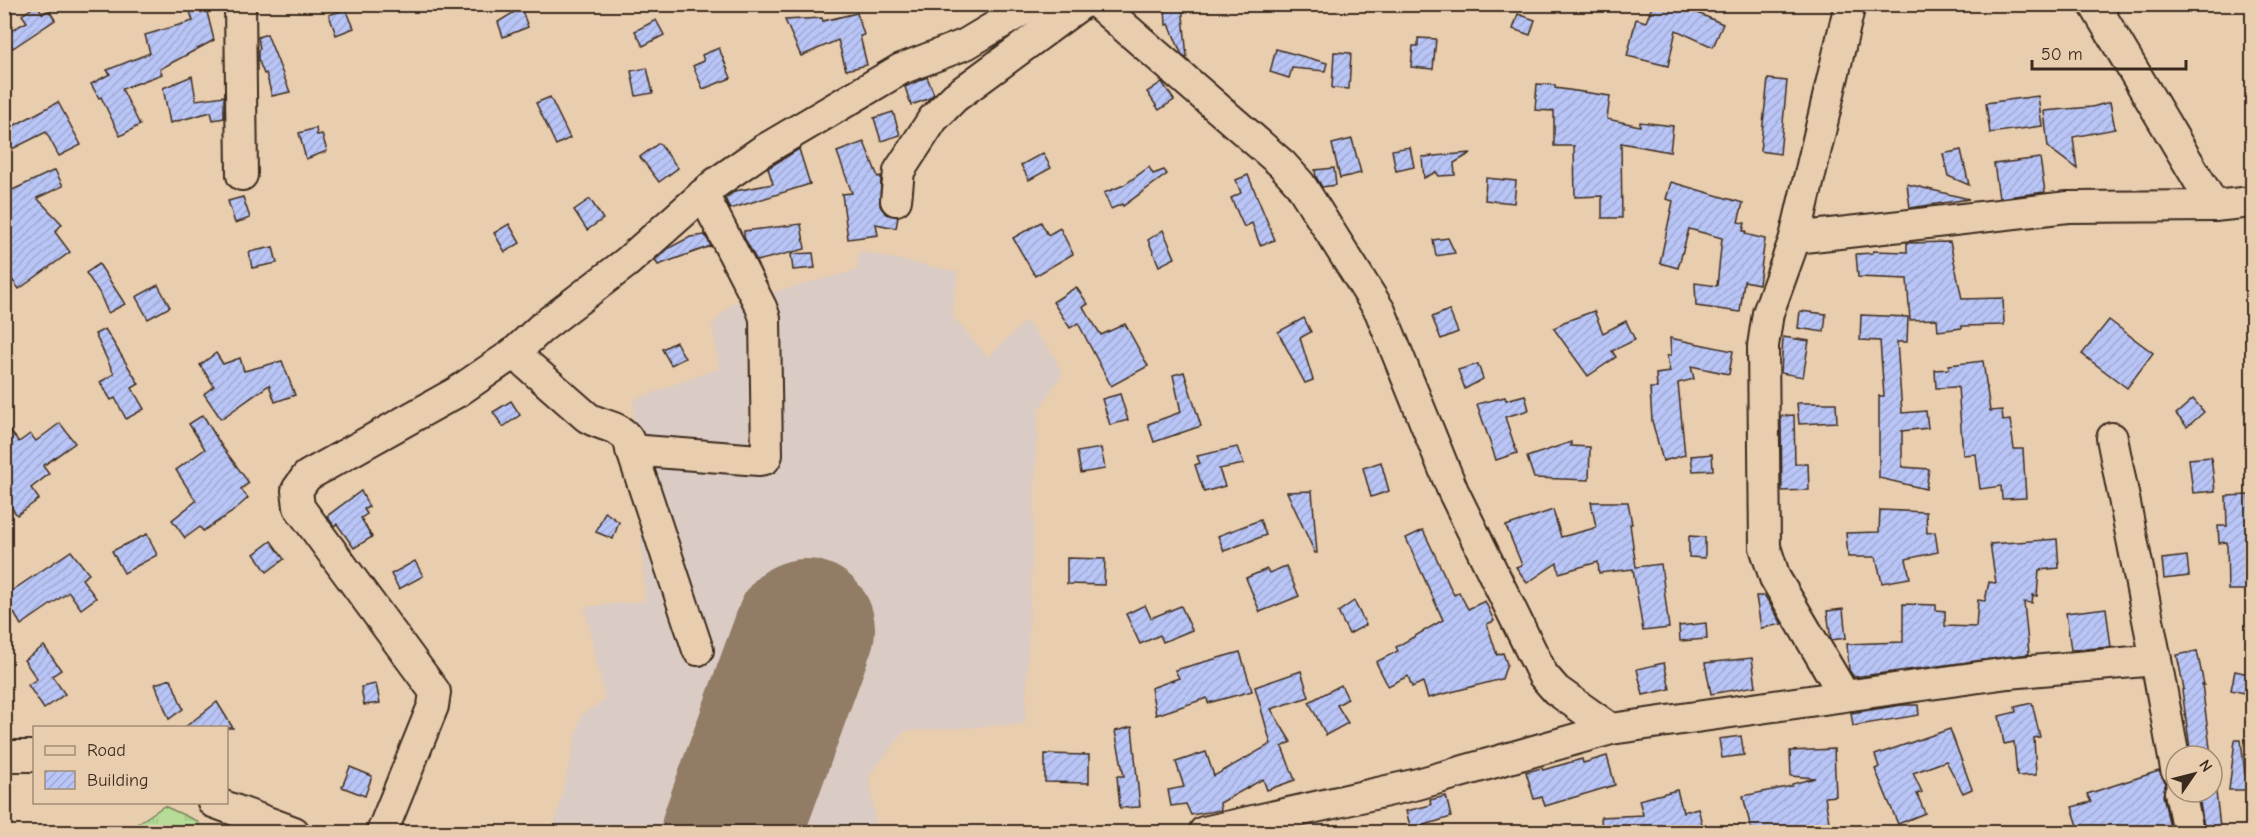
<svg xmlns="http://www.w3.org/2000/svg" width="2257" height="837" viewBox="0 0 2257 837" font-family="'Comic Neue',sans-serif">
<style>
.built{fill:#dacbc4}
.grass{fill:url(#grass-tufts);stroke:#78835a;stroke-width:1.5}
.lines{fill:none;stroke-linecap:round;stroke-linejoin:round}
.runway{stroke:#927c66;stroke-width:140}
.building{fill:url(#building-hatch);stroke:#3b2a1e;stroke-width:1.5}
.minor-casing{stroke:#3b2a1e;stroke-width:34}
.minor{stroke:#e8cdaf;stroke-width:30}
</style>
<defs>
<pattern id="grass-tufts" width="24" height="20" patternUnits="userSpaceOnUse" patternTransform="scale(1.5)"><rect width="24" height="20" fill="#b6dc97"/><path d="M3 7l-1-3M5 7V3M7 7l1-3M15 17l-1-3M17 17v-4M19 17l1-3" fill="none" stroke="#9dbd82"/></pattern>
<pattern id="building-hatch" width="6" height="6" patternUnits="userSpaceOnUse" patternTransform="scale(1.5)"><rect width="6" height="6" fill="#b9c5f6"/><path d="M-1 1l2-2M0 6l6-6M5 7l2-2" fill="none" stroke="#a0a9d2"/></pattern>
</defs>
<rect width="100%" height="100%" fill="#e8cdaf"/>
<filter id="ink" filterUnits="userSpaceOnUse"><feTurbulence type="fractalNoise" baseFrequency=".0167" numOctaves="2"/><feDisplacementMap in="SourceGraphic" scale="12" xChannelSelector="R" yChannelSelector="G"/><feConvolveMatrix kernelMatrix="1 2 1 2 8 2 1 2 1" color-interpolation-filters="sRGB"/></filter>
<g filter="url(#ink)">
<polygon class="built" points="858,251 958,272 952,316 988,357 1026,321 1053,354 1062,375 1038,410 1025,724 905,731 869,776 877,832 553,832 581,715 605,700 585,607 645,601 633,400 719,368 712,325 731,304 857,270"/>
<polygon class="grass" points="164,806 197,821 203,832 125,832"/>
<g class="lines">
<polyline class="runway" points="731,832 805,629"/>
</g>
<g class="building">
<polygon points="205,4 214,40 160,69 162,74 122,89 140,125 120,136 101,97 99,98 91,84 110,74 107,70 150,53 145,35 193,21 189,8"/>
<polygon points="1653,4 1677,4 1723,24 1713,47 1676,30 1668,66 1627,56 1636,19 1646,22"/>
<polygon points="37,5 43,14 49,10 55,20 13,48 6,33 27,22 22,15"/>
<polygon points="1182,5 1187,58 1186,58 1181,53 1169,24 1166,25 1165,7"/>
<polygon points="521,8 528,27 503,37 498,22"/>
<polygon points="346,9 354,28 336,35 329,15"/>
<polygon points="857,13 864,35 860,36 867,65 846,70 838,40 801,56 785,20 822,18 823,21"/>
<polygon points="1518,14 1535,20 1530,35 1513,29"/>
<polygon points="656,20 664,35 643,46 635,31"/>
<polygon points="267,34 290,92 272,96 266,73 264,74 258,59 258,50 260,49 258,37"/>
<polygon points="1418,38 1436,39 1433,69 1411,67 1413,46 1418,46"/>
<polygon points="719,48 731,78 703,89 693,66 704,61 702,55"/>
<polygon points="1276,49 1327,63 1325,71 1292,68 1289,78 1270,72"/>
<polygon points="1334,52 1351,53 1349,89 1332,88"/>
<polygon points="647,68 653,93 636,96 631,71"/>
<polygon points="192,76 196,100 224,96 224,118 213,120 211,112 170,123 163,88"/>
<polygon points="927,77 934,94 928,99 911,105 905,87"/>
<polygon points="1768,79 1787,81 1780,154 1760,151"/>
<polygon points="1162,82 1174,100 1159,110 1147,92"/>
<polygon points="1537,84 1555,85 1555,88 1610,96 1607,119 1640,126 1640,122 1673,126 1670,152 1621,143 1622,218 1602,218 1602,196 1575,197 1574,146 1554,146 1554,111 1535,110"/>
<polygon points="2038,96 2042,126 1990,133 1986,103"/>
<polygon points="550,97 570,138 556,145 536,103"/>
<polygon points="58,102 81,145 59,156 46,132 4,153 4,131"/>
<polygon points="2110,102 2115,129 2073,137 2077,169 2048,147 2044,111 2092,107"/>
<polygon points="893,112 900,135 881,141 874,118"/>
<polygon points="316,128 317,135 322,134 327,151 306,159 299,133"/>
<polygon points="1352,139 1361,173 1340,178 1332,144"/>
<polygon points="864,142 878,177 881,176 880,206 886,214 898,217 896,228 876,224 878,235 848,239 842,194 852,193 837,152"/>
<polygon points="659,143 678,168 659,182 640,157"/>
<polygon points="1410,147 1414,167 1396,171 1392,150"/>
<polygon points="799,149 810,184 730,209 725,198 727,197 735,191 773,184 768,168"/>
<polygon points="1961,150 1969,185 1948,176 1943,154"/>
<polygon points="1043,153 1051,168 1029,180 1021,165"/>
<polygon points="1471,153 1454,163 1455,175 1439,176 1436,172 1424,178 1422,157"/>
<polygon points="2040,158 2045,192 1999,198 1994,164"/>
<polygon points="1149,167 1153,174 1164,170 1167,174 1123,206 1122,204 1111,209 1104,193 1124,185"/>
<polygon points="1334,168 1336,185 1322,187 1316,177 1315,170"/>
<polygon points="55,170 63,186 37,198 62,224 55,232 70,252 19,289 5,270 12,265 4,256 4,194"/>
<polygon points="1248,175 1275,240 1260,245 1252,223 1244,227 1231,198 1241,193 1236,180"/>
<polygon points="1486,178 1516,181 1514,203 1485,200"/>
<polygon points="1671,182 1743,203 1738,222 1745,223 1743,231 1746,231 1745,234 1765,239 1759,284 1744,281 1740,312 1696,306 1695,283 1717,286 1722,238 1689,229 1678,268 1660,263 1673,201 1666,199"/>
<polygon points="1907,184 1969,199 1910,208"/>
<polygon points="243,197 250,218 235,223 228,201"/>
<polygon points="590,199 603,219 587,230 574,210"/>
<polygon points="1041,222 1048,235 1060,228 1073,254 1035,276 1013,238"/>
<polygon points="509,224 520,243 505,252 494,233"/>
<polygon points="801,224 805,249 757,261 744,237 744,231"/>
<polygon points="1163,230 1175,258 1159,266 1148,240"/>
<polygon points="705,235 711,246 658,265 655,260 669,248 690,237"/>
<polygon points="1448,238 1455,253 1436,256 1433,240"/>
<polygon points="1950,242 1962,299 2003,298 2004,325 1962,326 1962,328 1938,331 1937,319 1910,320 1907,279 1858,277 1856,254 1873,253 1873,251 1907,252 1907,243"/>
<polygon points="273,247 277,263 252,268 249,252"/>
<polygon points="813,253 815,268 793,270 791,254"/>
<polygon points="99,264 125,304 108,313 99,292 86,273"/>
<polygon points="158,285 170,307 148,319 136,297"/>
<polygon points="1076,287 1088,304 1083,307 1101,335 1125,324 1148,366 1111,386 1078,323 1070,328 1053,302"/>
<polygon points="1449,310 1458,332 1441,339 1432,317"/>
<polygon points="1594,311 1603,333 1626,321 1635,340 1612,351 1616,357 1588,376 1554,329 1564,322"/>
<polygon points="1800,311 1826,314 1824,332 1798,328"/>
<polygon points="1861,315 1908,317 1907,342 1897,342 1902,413 1926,411 1928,428 1902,431 1902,467 1929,469 1926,489 1879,478 1879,396 1884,396 1880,341 1860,340"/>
<polygon points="1304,318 1311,332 1300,338 1313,380 1305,383 1278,332"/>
<polygon points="2109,320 2153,353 2127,388 2082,354"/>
<polygon points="105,329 139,384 132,388 144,409 126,419 115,398 111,400 100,382 114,374 95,334"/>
<polygon points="1783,337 1809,341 1803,377 1781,373"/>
<polygon points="1670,338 1733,351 1729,374 1691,366 1694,379 1678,383 1685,455 1663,461 1652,421 1650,388 1657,388 1656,374 1670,372 1667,356 1671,355"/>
<polygon points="676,342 685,358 671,365 662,349"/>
<polygon points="216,353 223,364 240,358 244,371 282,361 295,395 275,402 269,385 221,419 204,394 214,386 200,365"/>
<polygon points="1983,361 1990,411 2002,410 2003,421 2010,420 2014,449 2023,449 2026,498 2002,499 2001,486 1980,489 1976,454 1963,455 1958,387 1936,388 1935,370 1949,369 1949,365"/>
<polygon points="1478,364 1483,379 1465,389 1458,370"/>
<polygon points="1184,372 1201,426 1154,442 1148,424 1181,412 1173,375"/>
<polygon points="1120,394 1128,420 1110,425 1102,399"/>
<polygon points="1525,395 1529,410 1505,417 1517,453 1496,460 1477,404 1505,397 1506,400"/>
<polygon points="2193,399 2204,412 2187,427 2176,414"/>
<polygon points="511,401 520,415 503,427 493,412"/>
<polygon points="1797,403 1836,403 1837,422 1799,424"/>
<polygon points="203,415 221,445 249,483 241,489 248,498 231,513 203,531 200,527 185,538 172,520 196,501 176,470 205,449 189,424"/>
<polygon points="1794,415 1795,464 1808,464 1809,490 1782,491 1781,416"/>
<polygon points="4,423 19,442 30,434 36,441 60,423 75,443 43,466 49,474 31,488 39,499 17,515 4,498"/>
<polygon points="1571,442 1571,446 1590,447 1589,480 1534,478 1527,457"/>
<polygon points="1237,447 1244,464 1219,469 1225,486 1204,492 1195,465 1200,463 1197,456"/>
<polygon points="1101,448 1105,469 1081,473 1077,452"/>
<polygon points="1712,454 1713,470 1693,471 1691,456"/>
<polygon points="2211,457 2215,491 2193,493 2189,459"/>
<polygon points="1381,462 1389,491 1371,497 1363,468"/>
<polygon points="361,491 369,507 364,509 367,514 361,518 372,537 354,548 337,524 334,526 327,516"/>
<polygon points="1312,491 1317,553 1315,553 1287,492"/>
<polygon points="2249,495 2250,525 2253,524 2253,541 2250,541 2251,590 2228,590 2227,542 2219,543 2218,526 2227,526 2226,496"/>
<polygon points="1591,502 1628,502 1632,524 1630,524 1636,567 1661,564 1669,628 1643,631 1633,569 1599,573 1598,562 1559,573 1557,563 1527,583 1516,567 1522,565 1506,526 1553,510 1561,537 1591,529 1596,527"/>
<polygon points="1880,510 1926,512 1927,533 1935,532 1938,552 1906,559 1910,578 1882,583 1876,557 1848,557 1846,533 1879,532"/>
<polygon points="605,512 619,522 613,539 596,532"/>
<polygon points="1260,520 1266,535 1224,551 1218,536"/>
<polygon points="1423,530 1454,595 1459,592 1468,609 1485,601 1494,621 1487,624 1497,655 1503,653 1507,664 1502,679 1428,698 1423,682 1412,687 1408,676 1388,686 1376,662 1398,651 1396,647 1443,620 1406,538"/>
<polygon points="147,534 157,555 124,573 112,551"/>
<polygon points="1689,536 1705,537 1705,558 1689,557"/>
<polygon points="2057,539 2059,568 2039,570 2037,596 2033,595 2032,603 2024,602 2029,654 1854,677 1849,670 1847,644 1903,642 1903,604 1936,605 1936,610 1945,611 1945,626 1976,627 1978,600 1985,601 1989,582 1996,583 1990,544"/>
<polygon points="271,541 284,559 267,572 254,554"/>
<polygon points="71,551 89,574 82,579 96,598 81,609 69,592 21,625 4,596"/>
<polygon points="2187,556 2189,576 2164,579 2162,559"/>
<polygon points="1067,558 1105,559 1104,585 1067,584"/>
<polygon points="415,561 423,576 399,589 391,574"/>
<polygon points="1286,566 1299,596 1260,612 1246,578 1267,569 1269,573"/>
<polygon points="1756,596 1765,596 1782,624 1761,628"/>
<polygon points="1354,601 1366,625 1349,634 1338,612"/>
<polygon points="1145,605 1151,618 1181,606 1192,630 1163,642 1160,635 1140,644 1126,614"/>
<polygon points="2106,608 2111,647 2071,650 2066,613"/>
<polygon points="1843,609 1846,638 1831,640 1827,611"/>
<polygon points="1706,623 1707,639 1680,641 1679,626"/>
<polygon points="44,646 61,670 52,676 65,694 44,709 28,685 37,679 24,660"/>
<polygon points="2197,651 2204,685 2202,684 2211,756 2191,756 2182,690 2184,689 2177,655"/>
<polygon points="1240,652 1252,691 1208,703 1207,698 1156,715 1151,688 1179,678 1175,670"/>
<polygon points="1752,658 1756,686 1711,694 1705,663"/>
<polygon points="1664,663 1670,689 1643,695 1637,669"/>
<polygon points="1301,671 1309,697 1271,709 1291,742 1282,747 1295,780 1267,790 1263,779 1220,803 1221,810 1191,815 1186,804 1171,806 1168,790 1184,787 1176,762 1206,752 1214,776 1271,744 1255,687"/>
<polygon points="2235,671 2253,675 2253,695 2231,690"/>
<polygon points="171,679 183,709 169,719 155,684"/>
<polygon points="376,684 380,703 364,705 361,687"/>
<polygon points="1341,685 1348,699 1337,705 1348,723 1326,735 1309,702"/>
<polygon points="217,702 233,728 184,728"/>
<polygon points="2032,703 2040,737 2034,738 2036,775 2017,776 2014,742 2004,744 1999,716 2016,712 2015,707"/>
<polygon points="1902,705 1918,705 1919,715 1853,726 1851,713"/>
<polygon points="1132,727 1140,807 1120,808 1117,776 1124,776 1115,731"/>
<polygon points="1950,729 1972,789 1963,793 1946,761 1913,773 1922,792 1917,794 1925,813 1898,824 1875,769 1879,767 1875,755"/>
<polygon points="1741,736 1744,755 1722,758 1719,739"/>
<polygon points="2235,740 2241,740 2245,774 2253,773 2253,790 2229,790"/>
<polygon points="1834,749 1836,796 1825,797 1830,828 1804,832 1752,832 1743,796 1792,786 1792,784 1815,778 1791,776 1790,751"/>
<polygon points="1045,754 1089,755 1089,783 1045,782"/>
<polygon points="1607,756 1615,785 1545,806 1542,797 1534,799 1526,772 1542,768 1543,770 1582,759 1583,763"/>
<polygon points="350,767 372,776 365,796 342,787"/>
<polygon points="2159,771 2166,783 2163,795 2171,832 2080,832 2072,807 2091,802 2087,794"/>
<polygon points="1677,790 1683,812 1698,808 1704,832 1602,832 1601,817 1643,815 1639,800"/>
<polygon points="2198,792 2216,792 2220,827 2206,829 2205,832"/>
<polygon points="1446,796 1451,817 1411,829 1406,811 1431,805 1430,800"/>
</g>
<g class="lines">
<g class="minor-casing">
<g id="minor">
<polyline points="240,4 242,175"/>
<polyline points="1098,4 1282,164 1300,184 1380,311 1453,491 1543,675 1556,690 1611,729"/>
<polyline points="2094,4 2214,206"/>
<polyline points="896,200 899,171 933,119 955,97 1081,4"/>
<polyline points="1795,238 2068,207 2214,206 2252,202"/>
<path d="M 514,353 L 587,417 C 600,426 619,425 628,439 L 698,650"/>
<polyline points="2112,438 2156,660"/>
<polyline points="631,450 759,460 765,459 767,455 765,318 761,307 703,194"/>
<polyline points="1844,695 1775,578 1765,547 1763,346 1768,313 1795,238 1850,4"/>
<polyline points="4,756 34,756"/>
<polyline points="2180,792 2188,832"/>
<polyline points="213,802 294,832"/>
<polyline points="382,832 433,706 435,692 299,507 297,490 307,476 457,392 514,353 541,328 627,262 716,183 762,151 901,69 966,44 1033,4"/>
<polyline points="1204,832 1418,784 1611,729 2008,673 2156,660 2176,769"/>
</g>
</g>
<use href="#minor" class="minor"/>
</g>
</g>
<rect width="2257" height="837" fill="none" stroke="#e8cdaf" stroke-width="24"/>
<rect x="12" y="12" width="2233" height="813" fill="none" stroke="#3b2a1e" stroke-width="2" filter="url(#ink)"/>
<rect x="33" y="726" width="195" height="78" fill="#e8cdaf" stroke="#a38c75" stroke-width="1.5"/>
<rect x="45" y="746" width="30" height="9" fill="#e8cdaf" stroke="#a38c75" stroke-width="1.5"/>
<text x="87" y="756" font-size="18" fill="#3b2a1e">Road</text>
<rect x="45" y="771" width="30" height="18" fill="url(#building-hatch)" stroke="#a38c75" stroke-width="1.5"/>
<text x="87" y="786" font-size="18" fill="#3b2a1e">Building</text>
<g transform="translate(2194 774) rotate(55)"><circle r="28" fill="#e8cdaf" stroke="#a38c75" stroke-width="1.5"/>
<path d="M0-4.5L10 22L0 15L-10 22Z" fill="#3b2a1e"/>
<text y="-9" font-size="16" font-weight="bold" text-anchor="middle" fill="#3b2a1e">N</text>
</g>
<path d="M2032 60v9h154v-9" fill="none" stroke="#3b2a1e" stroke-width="3"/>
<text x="2041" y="60" font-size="18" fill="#3b2a1e" stroke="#e8cdaf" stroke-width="4.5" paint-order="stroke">50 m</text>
</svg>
